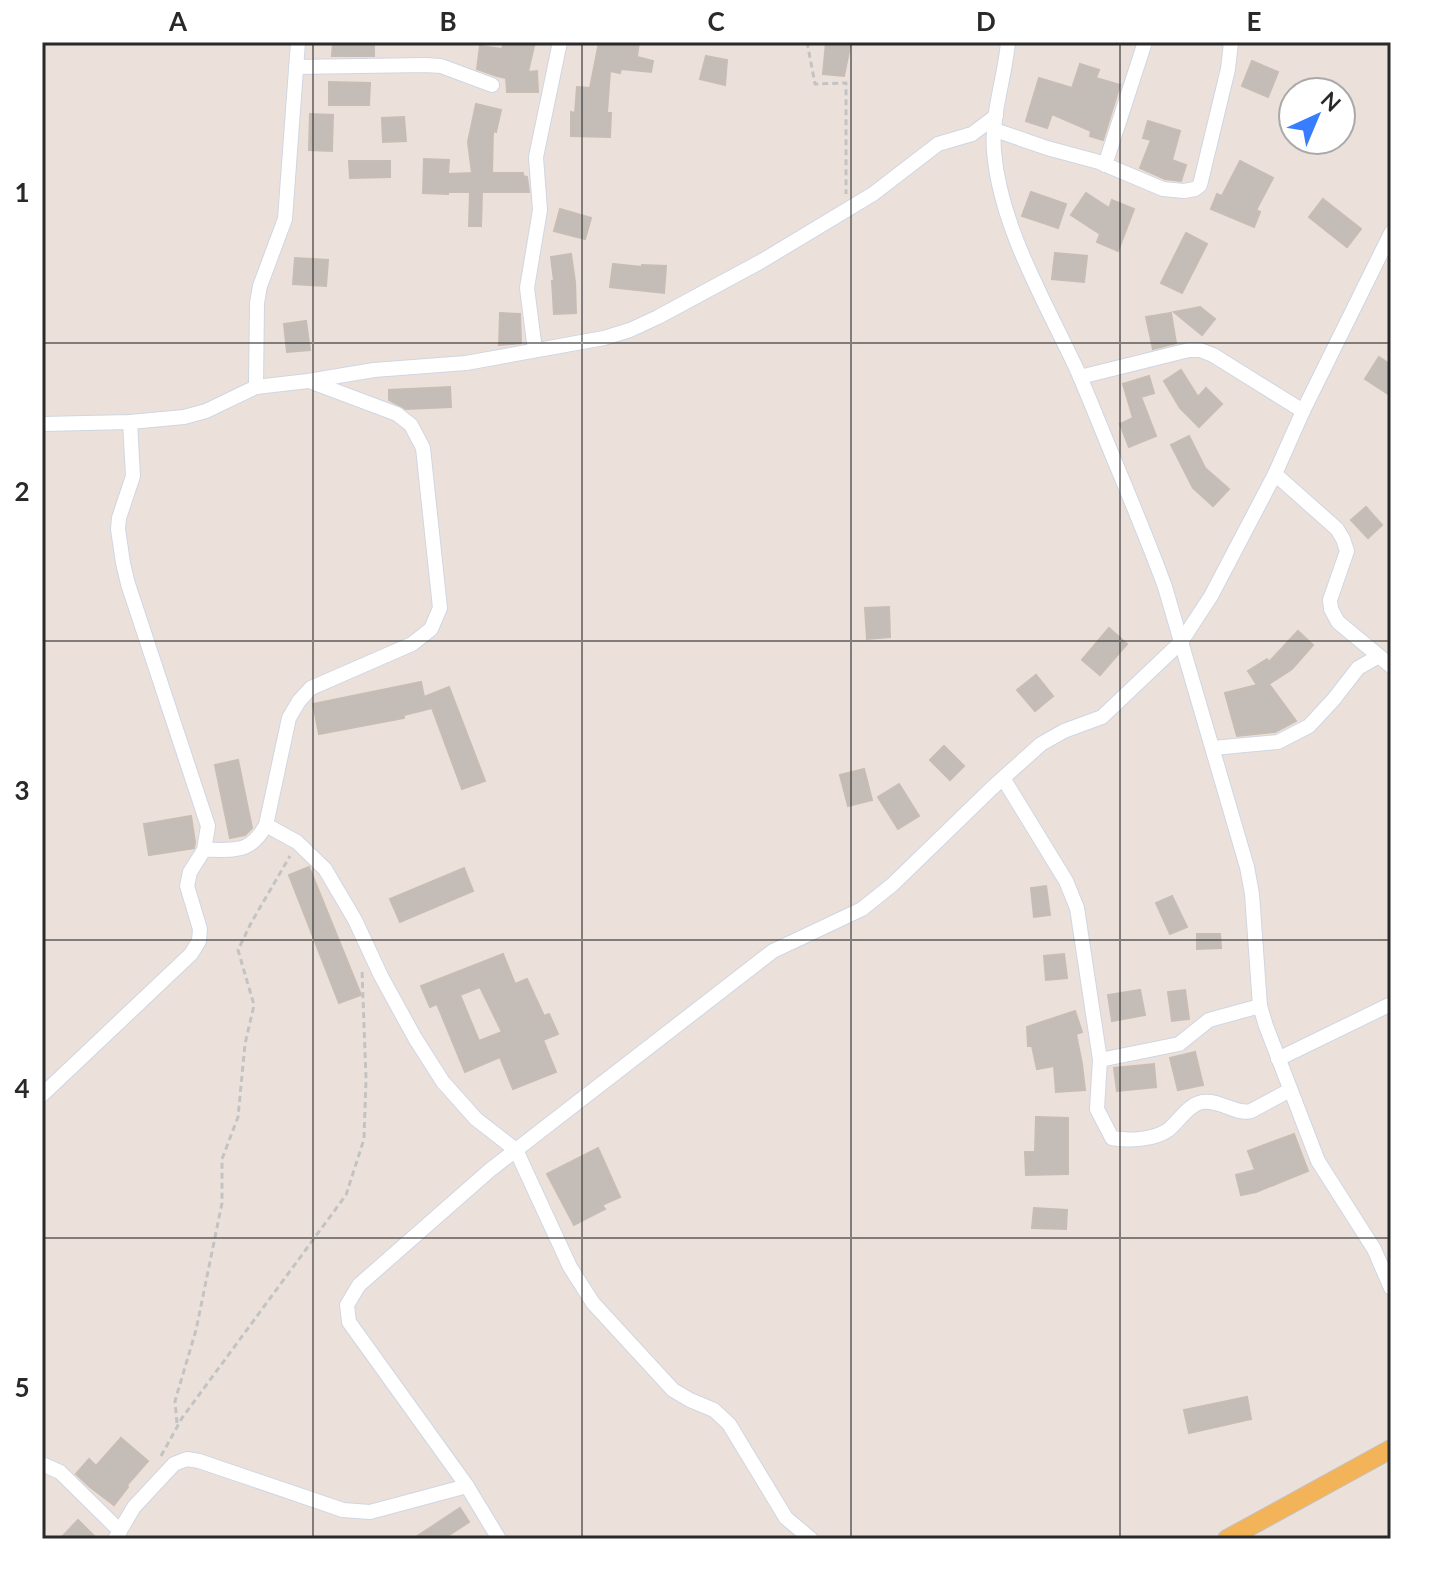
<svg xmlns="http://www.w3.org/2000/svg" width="1433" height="1581" viewBox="0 0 1433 1581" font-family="Lato,sans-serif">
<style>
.building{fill:#c4bcb6;stroke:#c7bdb4;stroke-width:2;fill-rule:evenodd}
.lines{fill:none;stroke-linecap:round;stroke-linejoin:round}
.minor-casing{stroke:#cfd6e2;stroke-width:16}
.major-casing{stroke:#c3c3c3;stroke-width:20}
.path{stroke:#c3c3c3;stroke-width:3;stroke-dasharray:6 4;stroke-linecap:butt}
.minor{stroke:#fff;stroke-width:14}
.major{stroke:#f3b358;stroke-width:18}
.grid{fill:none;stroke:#292929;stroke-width:2;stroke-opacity:0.55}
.neatline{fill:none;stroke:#292929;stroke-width:3}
.grid-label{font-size:26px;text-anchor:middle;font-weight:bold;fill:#292929}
</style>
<rect width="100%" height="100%" fill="#ebe1da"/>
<g class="building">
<polygon points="333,42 374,42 374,56 332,56"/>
<polygon points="504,42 535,42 528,72 537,71 538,92 507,92 506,78 497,76 477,69 480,46 502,49"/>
<polygon points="599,42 639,42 637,57 653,61 651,72 621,69 620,73 610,71 607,113 611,113 610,137 571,136 571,112 575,113 577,87 590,88"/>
<polygon points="826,42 851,42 844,76 823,74"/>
<polygon points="706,56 727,60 725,85 700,79"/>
<polygon points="1252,61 1278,72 1268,97 1242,86"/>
<polygon points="1080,64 1099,70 1096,78 1120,85 1103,140 1090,136 1091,131 1052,114 1047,128 1026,121 1039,78 1072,88"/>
<polygon points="329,82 370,83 369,105 329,105"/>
<polygon points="476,104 501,110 496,132 493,131 492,173 523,173 523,176 527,177 529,192 482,192 481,226 469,226 470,192 448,192 448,194 423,193 424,159 449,160 448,174 472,173 468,142"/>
<polygon points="310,114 333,115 332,151 309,150"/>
<polygon points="404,117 406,141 383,142 382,118"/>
<polygon points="1148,121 1180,131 1172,160 1186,165 1181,181 1165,179 1140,168 1151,140 1143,138"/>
<polygon points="349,161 390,161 390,177 350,178"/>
<polygon points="1240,161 1273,178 1256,210 1260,212 1254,227 1211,209 1217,194 1222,196"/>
<polygon points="1031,192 1066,204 1058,228 1022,216"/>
<polygon points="1086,193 1109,208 1112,200 1134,209 1118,251 1097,242 1100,234 1071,215"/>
<polygon points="1323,199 1361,229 1347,247 1309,217"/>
<polygon points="560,209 591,218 585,239 554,231"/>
<polygon points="1186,233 1207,244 1182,293 1161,283"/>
<polygon points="1055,253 1087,256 1084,282 1052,279"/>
<polygon points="571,254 575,282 576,313 554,314 552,281 554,281 551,257"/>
<polygon points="295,258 328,260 326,286 293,284"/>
<polygon points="613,264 642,267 642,265 666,266 664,293 610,287"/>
<polygon points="1200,307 1215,319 1202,335 1174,312"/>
<polygon points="500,313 520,314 521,343 499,345"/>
<polygon points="1171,313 1176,343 1153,349 1146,317"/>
<polygon points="306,321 310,350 287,352 284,324"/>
<polygon points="1379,357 1391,365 1391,396 1365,379"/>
<polygon points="1181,370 1198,397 1206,388 1222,404 1199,427 1180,408 1164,381"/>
<polygon points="1149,376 1154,393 1141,397 1156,436 1129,447 1120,424 1133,418 1123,384"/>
<polygon points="450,387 451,407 406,409 389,400 389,390"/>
<polygon points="1189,436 1205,468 1229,489 1213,506 1193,488 1171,445"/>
<polygon points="1366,507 1382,525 1368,538 1351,520"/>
<polygon points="889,607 890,637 867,639 865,608"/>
<polygon points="1109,628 1127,644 1100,675 1082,660"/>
<polygon points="1298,631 1313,645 1292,669 1269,684 1296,721 1275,732 1237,736 1225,693 1257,685 1248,671 1267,659 1269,662"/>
<polygon points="1036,675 1053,696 1035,711 1017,690"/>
<polygon points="421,682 424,697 449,687 485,781 462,789 432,708 404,715 404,718 319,734 313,704"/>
<polygon points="944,746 964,766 950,780 930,760"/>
<polygon points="238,760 252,828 245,835 230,838 215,765"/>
<polygon points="864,769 872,800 848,806 840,775"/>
<polygon points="899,784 919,816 898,829 878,797"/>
<polygon points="191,816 195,842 194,848 149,855 144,824"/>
<polygon points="309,867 361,995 339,1003 289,875"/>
<polygon points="464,868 473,891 400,922 390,899"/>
<polygon points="1046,886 1050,915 1034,917 1031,888"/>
<polygon points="1172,896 1187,927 1170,934 1156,903"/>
<polygon points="1197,934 1220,934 1221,948 1197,949"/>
<path d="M 503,954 L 515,984 L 527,979 L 544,1016 L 549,1014 L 558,1034 L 543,1040 L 556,1072 L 513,1089 L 500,1057 L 465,1072 L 437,1004 L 430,1007 L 421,986 ZM 480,987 L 502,1032 L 479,1041 L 460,995 Z"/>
<polygon points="1064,954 1067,978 1046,980 1044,956"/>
<polygon points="1140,990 1145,1015 1112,1021 1108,995"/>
<polygon points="1185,990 1189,1019 1172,1021 1168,992"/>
<polygon points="1075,1011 1082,1032 1076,1034 1082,1064 1085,1090 1056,1092 1054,1066 1037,1069 1032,1046 1028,1046 1027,1027"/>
<polygon points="1195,1052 1203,1085 1178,1090 1170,1058"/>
<polygon points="1154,1064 1156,1087 1117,1091 1114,1068"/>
<polygon points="1036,1117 1068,1118 1068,1174 1026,1175 1025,1152 1035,1152"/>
<polygon points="1294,1134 1308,1171 1256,1192 1241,1195 1236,1175 1255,1170 1248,1151"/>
<polygon points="598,1148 620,1197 602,1205 605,1209 574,1225 547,1174"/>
<polygon points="1034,1208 1067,1210 1066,1229 1032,1228"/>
<polygon points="1247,1397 1251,1419 1189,1433 1184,1410"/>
<polygon points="121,1438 148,1461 127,1485 128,1487 114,1505 90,1487 76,1474 89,1459 96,1466"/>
<polygon points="460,1508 469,1522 443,1539 413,1539"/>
<polygon points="78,1520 97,1539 60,1539"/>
</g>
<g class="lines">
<g class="minor-casing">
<g id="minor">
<path d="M 1008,42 C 1005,78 991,114 994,151 C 1000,227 1046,303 1078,372 C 1090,400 1101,428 1113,457 C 1131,500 1149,543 1165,587 L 1247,867 L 1252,894 L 1260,1006 L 1266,1026 L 1318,1161 L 1374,1249 L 1391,1288"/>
<polyline points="296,67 425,65 441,66 492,85"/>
<polyline points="995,130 1047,148 1099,162 1163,189 1184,191 1195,189 1200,185 1228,69 1231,42"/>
<polyline points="1105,165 1145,42"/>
<polyline points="535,350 527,288 540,210 536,157 560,42"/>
<polyline points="1080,377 1189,350 1200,350 1213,355 1303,411"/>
<polyline points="256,387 257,303 260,286 285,219 298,42"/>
<polyline points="42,424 130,422 184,417 206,411 256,387 308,381 374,370 466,363 604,338 630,330 658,317 760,262 873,194 938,144 972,134 996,116"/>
<polyline points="1275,474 1337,529 1343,539 1347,551 1330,600 1331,609 1338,622 1391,666"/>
<polyline points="1213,748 1278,742 1309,726 1334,699 1358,668 1379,656"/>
<path d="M 1003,778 L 1066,881 L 1077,908 L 1100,1060 L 1097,1109 L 1112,1138 C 1128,1141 1154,1140 1168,1130 C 1179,1121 1188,1105 1202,1102 C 1220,1099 1235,1115 1251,1111 L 1290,1090"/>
<polyline points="266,825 297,842 325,869 355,920 381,976 415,1038 443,1082 476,1119 516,1150 570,1267 593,1303 673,1390 690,1400 714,1410 729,1424 786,1518 811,1539"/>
<path d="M 204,850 C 235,849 249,855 266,825 L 289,718 L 299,701 L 311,688 L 412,644 L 431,629 L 440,608 L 423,448 L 411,425 L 397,414 L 309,381"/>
<polyline points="1278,1059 1391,1004"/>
<polyline points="1100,1060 1179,1044 1209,1020 1260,1006"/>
<polyline points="42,1095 191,954 199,941 200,929 187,886 190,872 204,850 208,826 128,584 123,563 118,529 119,518 133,476 130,422"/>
<polyline points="42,1464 60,1472 120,1531"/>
<polyline points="115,1539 134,1507 174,1464 187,1459 199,1461 343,1510 370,1512 467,1486"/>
<polyline points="499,1539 467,1486 349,1322 347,1305 359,1285 490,1170 773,951 862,909 892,885 992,788 1041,744 1064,731 1102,717 1181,642 1211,596 1275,474 1303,411 1391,233"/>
</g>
</g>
<g class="major-casing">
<polyline id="major" points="1227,1539 1391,1449"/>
</g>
<g class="path">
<polyline points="807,42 815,84 846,83 846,194"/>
<polyline points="177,1423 175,1401 196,1330 222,1203 222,1159 238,1117 245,1044 254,1005 238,950 251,923 290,856"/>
<polyline points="161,1456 182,1418 346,1195 364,1139 366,1079 362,970"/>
</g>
<use href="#minor" class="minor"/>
<use href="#major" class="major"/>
</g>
<path class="grid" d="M 313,42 L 313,1539M 582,42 L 582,1539M 851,42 L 851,1539M 1120,42 L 1120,1539M 42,343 L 1391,343M 42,641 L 1391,641M 42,940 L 1391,940M 42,1238 L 1391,1238"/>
<rect width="1433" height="1581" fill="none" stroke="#ffffff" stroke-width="88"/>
<g transform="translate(1317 116) rotate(44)"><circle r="38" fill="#ffffff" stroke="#a9a9a9" stroke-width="2"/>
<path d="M0-6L14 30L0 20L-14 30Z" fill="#367efd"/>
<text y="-12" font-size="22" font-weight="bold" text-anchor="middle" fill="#292929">N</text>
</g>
<rect x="44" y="44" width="1345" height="1493" class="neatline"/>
<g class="grid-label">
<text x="178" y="31">A</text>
<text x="448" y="31">B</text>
<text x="716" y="31">C</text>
<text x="986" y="31">D</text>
<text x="1254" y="31">E</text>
<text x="22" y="202">1</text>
<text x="22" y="501">2</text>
<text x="22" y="800">3</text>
<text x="22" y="1098">4</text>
<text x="22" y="1397">5</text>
</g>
</svg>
